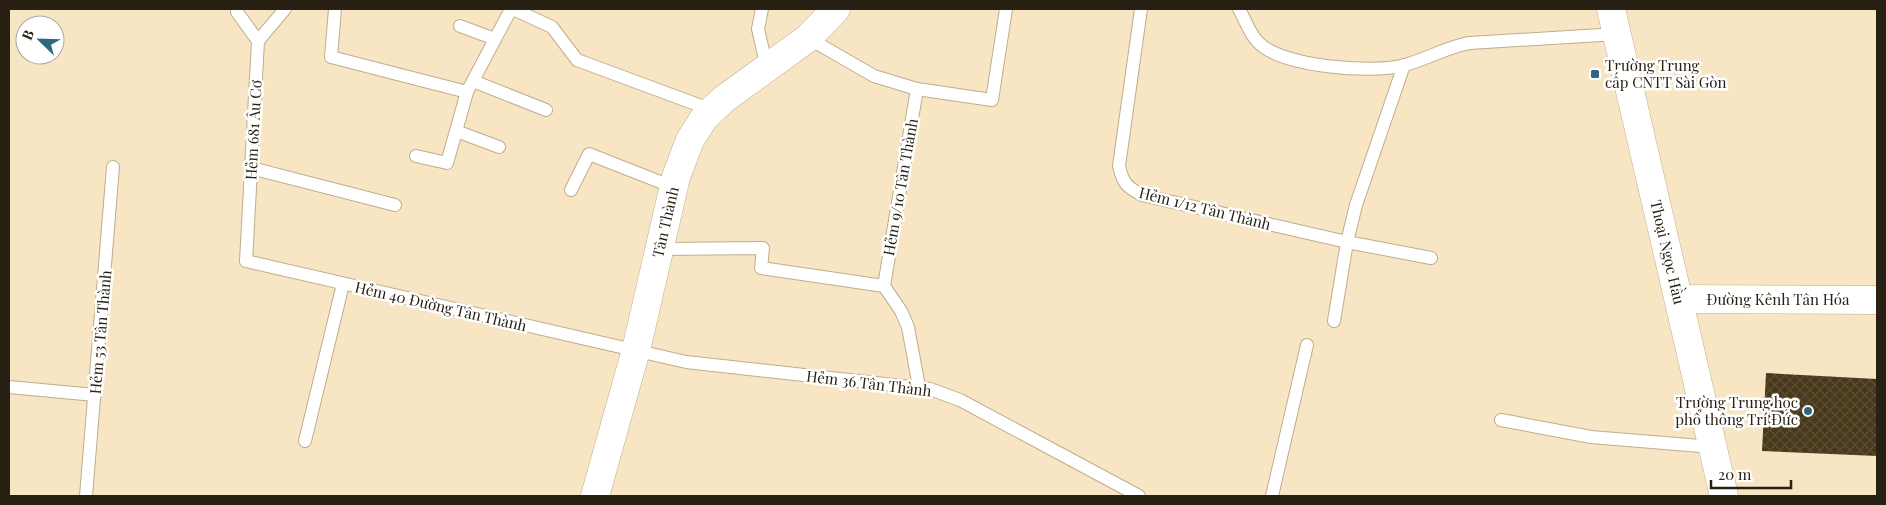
<svg xmlns="http://www.w3.org/2000/svg" width="1886" height="505" viewBox="0 0 1886 505" font-family="'Playfair Display',serif">
<style>
.building{fill:url(#building-cross-hatch)}
.lines{fill:none;stroke-linecap:round;stroke-linejoin:round}
.service-casing{stroke:#bfad8c;stroke-width:14}
.tertiary-casing{stroke:#bfad8c;stroke-width:29}
.secondary-casing{stroke:#bfad8c;stroke-width:29}
.service{stroke:#fff;stroke-width:12}
.tertiary{stroke:#fff;stroke-width:28}
.secondary{stroke:#fff;stroke-width:28}
.poi-dot{fill:#2f6681;stroke:#fff;stroke-width:2}
.labels{text-anchor:middle;dominant-baseline:central;stroke-width:5;stroke-linejoin:round;paint-order:stroke}
.poi-label{font-size:15px;fill:#272013;stroke:#fff;text-anchor:start}
.street-label{font-size:15px;fill:#272013;stroke:#fff}
</style>
<defs>
<pattern id="building-cross-hatch" width="8" height="8" patternUnits="userSpaceOnUse" patternTransform="scale(1.25)"><rect width="8" height="8" fill="#48391b"/><path d="M0 0l8 8M0 8l8-8" fill="none" stroke="#5a4d33"/></pattern>
</defs>
<rect width="100%" height="100%" fill="#f8e5c3"/>
<polygon class="building" points="1766,373 1877,379 1877,456 1762,451"/>
<g class="lines">
<g class="service-casing">
<g id="service">
<polyline points="237,9 237,12 258,41"/>
<polyline points="285,9 258,41 246,261 686,362 930,389 960,400 1139,496"/>
<polyline points="335,9 331,57 467,92 511,9"/>
<polyline points="513,9 552,27 577,60 712,110"/>
<polyline points="762,9 758,29 767,68"/>
<path d="M 1141,9 L 1119,166 C 1123,184 1127,187 1142,195 L 1347,242 L 1431,258"/>
<path d="M 1239,9 C 1245,19 1249,33 1258,42 C 1281,67 1373,74 1405,65 C 1427,59 1447,47 1469,43 L 1617,34"/>
<polyline points="460,26 495,39"/>
<polyline points="808,38 874,76 917,89 992,100 1006,9"/>
<polyline points="473,81 546,110"/>
<polyline points="456,131 499,147"/>
<polyline points="416,156 447,163 467,92"/>
<polyline points="251,168 395,205"/>
<polyline points="571,190 589,154 673,187"/>
<polyline points="659,249 763,248 761,268 884,286 901,311 908,327 919,387"/>
<polyline points="884,286 917,89"/>
<polyline points="1334,321 1347,242 1356,205 1404,65"/>
<polyline points="9,387 95,395"/>
<polyline points="1501,420 1591,437 1713,447"/>
<polyline points="305,441 343,284"/>
<polyline points="86,496 113,167"/>
<polyline points="1272,496 1307,345"/>
</g>
</g>
<g class="tertiary-casing">
<g id="tertiary">
<polyline points="1679,299 1877,300"/>
<polyline points="595,496 636,350 676,177 690,140 704,118 724,99 808,38 836,9"/>
</g>
</g>
<g class="secondary-casing">
<polyline id="secondary" points="1611,9 1724,496"/>
</g>
<use href="#service" class="service"/>
<use href="#tertiary" class="tertiary"/>
<use href="#secondary" class="secondary"/>
</g>
<g class="poi-dot">
<rect x="1590" y="69" width="10" height="10" rx="2.5"/>
<circle cx="1808" cy="411" r="5"/>
</g>
<g class="labels">
<g class="poi-label">
<text x="1605" y="65">Trường Trung<tspan x="1605" dy="17">cấp CNTT Sài Gòn</tspan></text>
<text x="1798" y="402" text-anchor="end">Trường Trung học<tspan x="1798" dy="17">phổ thông Trí Đức</tspan></text>
</g>
<g class="street-label">
<text transform="translate(253 130) rotate(-87)">Hẻm 681 Âu Cơ</text>
<text transform="translate(900 187) rotate(-80)">Hẻm 9/10 Tân Thành</text>
<text transform="translate(1205 208) rotate(14)">Hẻm 1/12 Tân Thành</text>
<text transform="translate(665 222) rotate(-77)">Tân Thành</text>
<text transform="translate(1668 252) rotate(77)">Thoại Ngọc Hầu</text>
<text x="1778" y="299">Đường Kênh Tân Hóa</text>
<text transform="translate(441 306) rotate(13)">Hẻm 40 Đường Tân Thành</text>
<text transform="translate(100 332) rotate(-85)">Hẻm 53 Tân Thành</text>
<text transform="translate(869 383) rotate(7)">Hẻm 36 Tân Thành</text>
</g>
</g>
<rect width="1886" height="505" fill="none" stroke="#272013" stroke-width="20"/>
<g transform="translate(40 40) rotate(293)"><circle r="24" fill="#ffffff" stroke="#a9a6a1"/>
<path d="M0-4L9 19L0 12L-9 19Z" fill="#2f6681"/>
<text y="-8" font-size="14" font-weight="bold" text-anchor="middle" fill="#272013">B</text>
</g>
<path d="M1711 480v8h80v-8" fill="none" stroke="#272013" stroke-width="2.5"/>
<text x="1718" y="480" font-size="15" fill="#272013" stroke="#ffffff" stroke-width="4" paint-order="stroke">20 m</text>
</svg>
